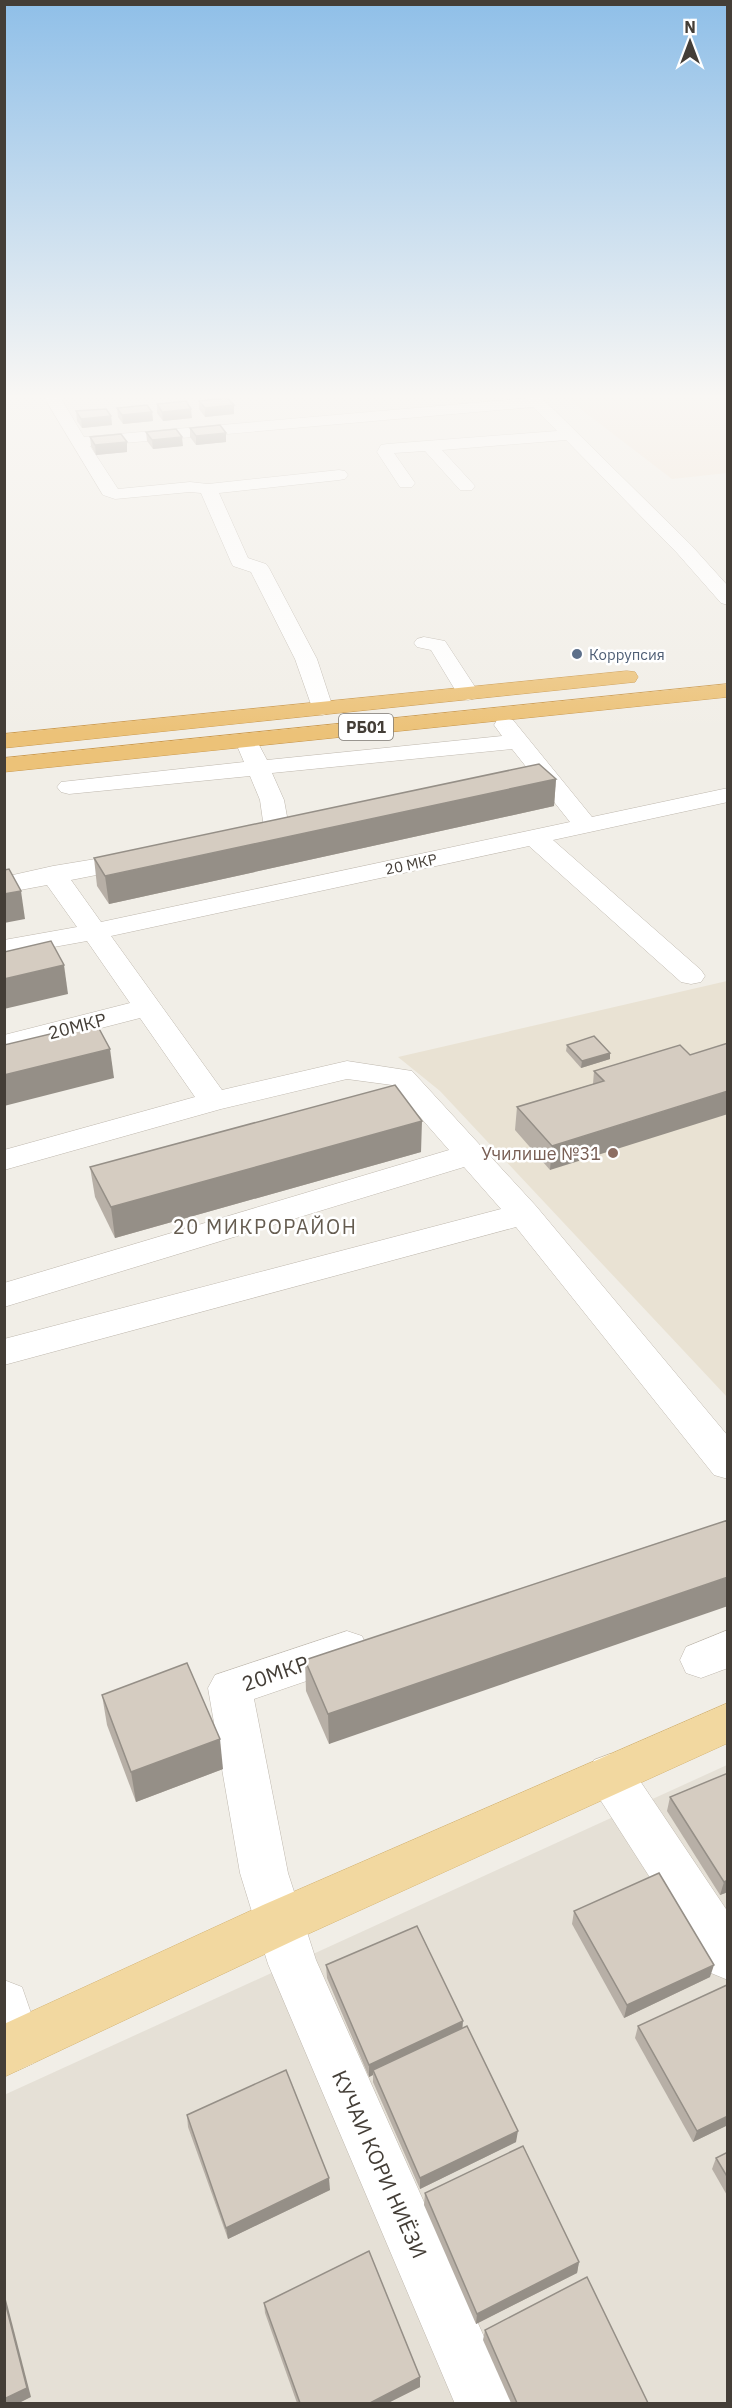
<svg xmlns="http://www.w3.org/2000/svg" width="732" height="2408" viewBox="0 0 732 2408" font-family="'IBM Plex Sans',sans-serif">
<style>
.residential{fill:#e5e0d6}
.commercial{fill:#f1e4d5}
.education{fill:#e9e2d3}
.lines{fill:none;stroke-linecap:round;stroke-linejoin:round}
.minor-casing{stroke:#bfb8ae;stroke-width:1}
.major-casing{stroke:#d5b472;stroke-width:1}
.highway-casing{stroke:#ca9749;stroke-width:1}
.minor{fill:#fff;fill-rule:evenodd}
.major{fill:#f2d8a0;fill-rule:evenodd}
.highway{fill:#ecc278;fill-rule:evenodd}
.wall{fill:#b7afa6}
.shaded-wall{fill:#958f87}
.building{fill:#d5ccc1;stroke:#958f87;stroke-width:1.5}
.service-dot{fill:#5c6f8a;stroke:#fff;stroke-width:2}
.education-dot{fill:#8d6e63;stroke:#fff;stroke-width:2}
.labels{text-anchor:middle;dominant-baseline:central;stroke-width:5;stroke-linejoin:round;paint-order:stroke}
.far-service-label{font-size:15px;fill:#4e5e75;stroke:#fff;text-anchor:start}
.far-street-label{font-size:15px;fill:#443e37;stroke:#fff}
.shield{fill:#fff;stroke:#7c7873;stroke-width:1.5}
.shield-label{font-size:16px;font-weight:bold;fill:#443e37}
.street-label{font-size:18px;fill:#443e37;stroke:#fff}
.education-label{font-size:18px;fill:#785e54;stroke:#fff;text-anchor:end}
.neighbourhood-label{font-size:20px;letter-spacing:1.5px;fill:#655c50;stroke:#fff}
.near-street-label{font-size:21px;fill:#443e37;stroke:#fff}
</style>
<rect width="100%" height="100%" fill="#f1eee7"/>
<polygon class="residential" points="727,1765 727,2403 5,2403 4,2095"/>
<polygon class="commercial" points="565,397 727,397 727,473 672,479"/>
<polygon class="education" points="727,981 727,1397 440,1091 398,1057"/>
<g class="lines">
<g class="minor-casing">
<g id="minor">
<polygon points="44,397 60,397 84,437 541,397 691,545 728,586 728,605 721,603 677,553 566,440 442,450 475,486 472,490 460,490 425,451 394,453 415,483 412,487 400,487 377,452 381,445 387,444 557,431 533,407 90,446 118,489 190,482 208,484 339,470 345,471 348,475 345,479 339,480 219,493 248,558 266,564 269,568 317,659 333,708 330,713 322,715 314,713 295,659 251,572 233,566 231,562 201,493 190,492 115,499 103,495"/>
<polygon points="424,637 445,641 479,693 476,698 468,700 460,698 431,650 417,647 414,643 417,639"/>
<path d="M 505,718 L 513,720 L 592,817 L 728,788 L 728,802 L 553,840 L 701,970 L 705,976 L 701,982 L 691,984 L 681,982 L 529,846 L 111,936 L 222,1090 L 347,1061 L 412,1071 L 536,1206 L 728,1436 L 728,1479 L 714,1475 L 516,1227 L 4,1365 L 4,1339 L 501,1209 L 464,1167 L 4,1307 L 4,1283 L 449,1150 L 392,1085 L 347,1079 L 221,1109 L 4,1170 L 4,1150 L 195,1097 L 140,1018 L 4,1053 L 4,1035 L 130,1003 L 87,941 L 4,956 L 4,940 L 77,927 L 47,885 L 4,893 L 4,877 L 53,866 L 138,852 L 147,855 L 151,860 L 147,865 L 71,880 L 101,922 L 570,822 L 512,749 L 272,773 L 284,800 L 288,822 C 275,841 257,853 233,847 L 229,842 L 233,837 L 251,833 L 263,821 L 260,800 L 250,776 L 69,794 L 61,792 L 57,787 L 61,782 L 244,762 L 238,748 L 242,743 L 250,741 L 258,743 L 267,760 L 502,736 L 494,725 L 497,720 Z"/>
<polygon points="728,1630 728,1668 701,1678 686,1673 680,1660 686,1647"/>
<polygon points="347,1631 362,1636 368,1649 362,1662 254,1699 288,1873 316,1960 514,2404 455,2404 268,1964 240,1873 208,1688 215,1675"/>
<polygon points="610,1754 626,1760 728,1912 728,1980 711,1973 594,1790 587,1775 594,1760"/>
<polygon points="4,1980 22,1987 42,2045 34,2063 16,2071 4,2066"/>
</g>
</g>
<g class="major-casing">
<polygon id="major" points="728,1703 728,1743 297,1939 4,2077 4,2024 263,1905"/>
</g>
<g class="highway-casing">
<g id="highway">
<polygon points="627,671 635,672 638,677 635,682 4,748 4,734"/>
<polygon points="728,684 728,697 4,772 4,758"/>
</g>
</g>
<use href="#minor" class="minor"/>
<use href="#major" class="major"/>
<use href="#highway" class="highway"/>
</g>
<g class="wall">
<polygon points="199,401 234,405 234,414 205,417 199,409"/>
<polygon points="157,404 192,418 163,421 157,413"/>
<polygon points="117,408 152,412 153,421 123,424 118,417"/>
<polygon points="76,411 111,416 112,425 82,428 77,421"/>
<polygon points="190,428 226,442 196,445 190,437"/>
<polygon points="146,432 183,446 153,449 147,441"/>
<polygon points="90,437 127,442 127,452 96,455 91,446"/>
<polygon points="556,779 554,806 109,904 97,886 94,858"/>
<polygon points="567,1045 610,1053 610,1059 581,1068 566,1051"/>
<polygon points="690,1055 550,1170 515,1130 517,1107 593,1084 594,1071"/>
<polygon points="421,1152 115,1238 95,1197 90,1167"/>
<polygon points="728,1520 329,1744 306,1691 305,1660"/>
<polygon points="102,1695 223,1769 136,1802 107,1725"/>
<polygon points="728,1773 728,1892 720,1895 667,1811 670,1797"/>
<polygon points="574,1911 710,1977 624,2018 572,1924"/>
<polygon points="326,1965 463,2028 516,2142 420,2189 373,2082 373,2075 369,2077 327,1978"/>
<polygon points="638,2026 728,2125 693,2142 635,2038"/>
<polygon points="187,2115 330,2190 228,2239 188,2127"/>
<polygon points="728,2152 728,2197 712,2169 716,2158"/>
<polygon points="425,2193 579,2262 577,2273 476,2324 424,2205"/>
<polygon points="264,2303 420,2387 388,2403 297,2403 265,2313"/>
<polygon points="485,2330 648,2403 511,2403 483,2340"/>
</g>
<g class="shaded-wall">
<polygon points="234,405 234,414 205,417 205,408"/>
<polygon points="191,409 192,418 163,421 162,412"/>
<polygon points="152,412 153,421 123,424 122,415"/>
<polygon points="111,416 112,425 82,428 81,419"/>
<polygon points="226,433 226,442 196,445 196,436"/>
<polygon points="182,437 183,446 153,449 152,440"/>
<polygon points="127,442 127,452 96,455 95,445"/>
<polygon points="556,779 554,806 109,904 105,876"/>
<polygon points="21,891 25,919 4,923 4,894"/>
<polygon points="64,965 68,994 4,1009 4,979"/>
<polygon points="110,1049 114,1078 4,1106 4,1075"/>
<polygon points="610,1053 610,1059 581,1068 582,1061"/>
<polygon points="728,1091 728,1114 550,1170 552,1146"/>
<polygon points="422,1121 421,1152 115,1238 111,1207"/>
<polygon points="728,1577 728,1606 329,1744 328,1714"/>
<polygon points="220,1739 223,1769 136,1802 131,1772"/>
<polygon points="728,1880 728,1892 720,1895 724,1882"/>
<polygon points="714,1965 710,1977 624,2018 627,2005"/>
<polygon points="463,2021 462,2034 373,2070 373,2075 369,2077 369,2065"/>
<polygon points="728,2116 728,2125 693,2142 697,2131"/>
<polygon points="518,2131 516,2142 420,2189 420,2178"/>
<polygon points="329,2178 330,2190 228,2239 226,2228"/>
<polygon points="579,2262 577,2273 476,2324 477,2314"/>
<polygon points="4,2292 31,2397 19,2403 4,2403"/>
<polygon points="420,2377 420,2387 388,2403 370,2403"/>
</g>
<g class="building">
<polygon points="227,398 234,405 205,408 199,401"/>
<polygon points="186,401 191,409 162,412 157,404"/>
<polygon points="147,405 152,412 122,415 117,408"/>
<polygon points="106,409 111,416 81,419 76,411"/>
<polygon points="220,425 226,433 196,436 190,428"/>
<polygon points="176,429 182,437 152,440 146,432"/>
<polygon points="121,434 127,442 95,445 90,437"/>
<polygon points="539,764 556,779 105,876 94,858"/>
<polygon points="9,869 21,891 4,894 4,870"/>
<polygon points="51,941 64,965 4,979 4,952"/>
<polygon points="96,1023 110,1049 4,1075 4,1045"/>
<polygon points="594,1036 610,1053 582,1061 567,1045"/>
<polygon points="728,1043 728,1091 552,1146 517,1107 604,1081 594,1071 680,1045 690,1055"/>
<polygon points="395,1085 422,1121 111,1207 90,1167"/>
<polygon points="728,1520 728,1577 328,1714 305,1660"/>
<polygon points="187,1663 220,1739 131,1772 102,1695"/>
<polygon points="728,1773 728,1880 724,1882 670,1797"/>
<polygon points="659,1873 714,1965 627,2005 574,1911"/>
<polygon points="417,1926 463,2021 369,2065 326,1965"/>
<polygon points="727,1985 728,1986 728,2116 697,2131 638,2026"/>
<polygon points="467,2026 518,2131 420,2178 373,2070"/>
<polygon points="286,2070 329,2178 226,2228 187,2115"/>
<polygon points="523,2146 579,2262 477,2314 425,2193"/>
<polygon points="728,2152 728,2178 716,2158"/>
<polygon points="369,2251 420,2377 370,2403 300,2403 264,2303"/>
<polygon points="587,2277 648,2403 517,2403 485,2330"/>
<polygon points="4,2298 27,2388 4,2399"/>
</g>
<linearGradient id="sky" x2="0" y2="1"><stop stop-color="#8fbfe8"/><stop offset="0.54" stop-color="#f9f7f4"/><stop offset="1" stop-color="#f9f7f4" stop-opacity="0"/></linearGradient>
<rect width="732" height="734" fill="url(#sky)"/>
<circle class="service-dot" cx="577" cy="654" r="6"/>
<circle class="education-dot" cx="613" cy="1153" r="6"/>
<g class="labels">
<g class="far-service-label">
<text x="589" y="654">Коррупсия</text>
</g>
<g class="far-street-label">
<text transform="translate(411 864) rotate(-12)">20 МКР</text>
</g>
<rect class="shield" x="339" y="714" width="54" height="26" rx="4.5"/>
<g class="shield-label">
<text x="366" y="727">РБ01</text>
</g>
<g class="street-label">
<text transform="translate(77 1026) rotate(-14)">20МКР</text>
</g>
<g class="education-label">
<text x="601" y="1153">Училише №31</text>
</g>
<g class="neighbourhood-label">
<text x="265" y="1226">20 МИКРОРАЙОН</text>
</g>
<g class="near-street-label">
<text transform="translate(275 1673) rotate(-19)">20МКР</text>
<text transform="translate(380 2164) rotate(66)">КУЧАИ КОРИ НИЁЗИ</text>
</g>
</g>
<rect width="732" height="2408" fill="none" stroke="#443e37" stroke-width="12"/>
<g transform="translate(690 42)" stroke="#ffffff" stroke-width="4.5" paint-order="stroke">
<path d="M0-4.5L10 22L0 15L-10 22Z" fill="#443e37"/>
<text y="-9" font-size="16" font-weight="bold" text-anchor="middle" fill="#443e37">N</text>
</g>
</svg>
